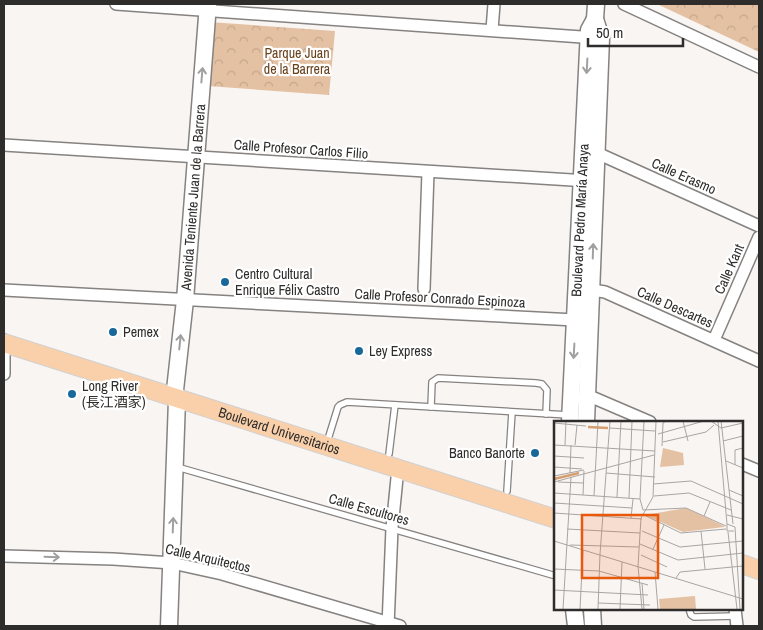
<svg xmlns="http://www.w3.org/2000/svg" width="763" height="630" viewBox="0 0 763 630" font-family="'Archivo Narrow','Noto Sans SC',sans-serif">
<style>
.park{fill:url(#park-crowns)}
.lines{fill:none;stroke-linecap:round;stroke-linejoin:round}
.lane-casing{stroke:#858280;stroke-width:8}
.street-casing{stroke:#858280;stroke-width:14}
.secondary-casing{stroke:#858280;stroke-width:19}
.primary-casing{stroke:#d1d1d1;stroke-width:20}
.lane{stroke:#fff;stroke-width:5.5}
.street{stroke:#fff;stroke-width:11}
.secondary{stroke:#fff;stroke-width:16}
.primary{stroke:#fad0aa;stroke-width:18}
.oneway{stroke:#a1a0a0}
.poi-dot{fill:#19689a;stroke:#fff;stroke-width:2}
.labels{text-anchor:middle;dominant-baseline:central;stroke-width:4.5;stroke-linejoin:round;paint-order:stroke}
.park-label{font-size:14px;fill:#68421c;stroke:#fff}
.street-label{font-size:14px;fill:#2e2d2c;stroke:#fff}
.poi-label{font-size:14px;fill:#2e2d2c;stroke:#fff;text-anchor:start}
.inset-river{fill:none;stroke:#d79f6d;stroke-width:2.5}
.inset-road{fill:none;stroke:#a8a5a3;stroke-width:1}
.view{fill:#e8590c;fill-opacity:0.15;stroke:#e8590c;stroke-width:2.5}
.inset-edge{fill:none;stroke:#2e2d2c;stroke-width:2.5}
</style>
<defs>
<pattern id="park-crowns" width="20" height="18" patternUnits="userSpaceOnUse" patternTransform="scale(1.25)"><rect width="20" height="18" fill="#e4c1a3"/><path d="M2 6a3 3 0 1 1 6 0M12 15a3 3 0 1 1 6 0" fill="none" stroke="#c4a68c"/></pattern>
</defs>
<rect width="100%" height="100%" fill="#f9f5f3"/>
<g class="park">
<polygon points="657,4 759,4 759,52"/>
<polygon points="209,22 335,31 329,95 208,86"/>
</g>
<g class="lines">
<g class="lane-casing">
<g id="lane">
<polyline points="431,407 432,382 438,378 536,383 542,384 547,390 546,414"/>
<polyline points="329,436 338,407 340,405 347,402 569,415"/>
<polyline points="389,454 395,405"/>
<polyline points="177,467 556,576"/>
<polyline points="507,491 512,412"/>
<polyline points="689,609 691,615 694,617 736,616"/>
</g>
</g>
<g class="street-casing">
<g id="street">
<polyline points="116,4 596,38"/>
<polyline points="624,4 759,67"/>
<polyline points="492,30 494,4"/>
<polyline points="4,145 588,181"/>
<polyline points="597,153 759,226"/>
<polyline points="424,289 428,172"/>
<polyline points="586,289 605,292 759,361"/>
<polyline points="4,290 575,320"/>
<polyline points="4,340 4,374"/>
<polyline points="714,340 759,237"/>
<polyline points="587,395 650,422"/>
<polyline points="742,464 759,471"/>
<polyline points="4,556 113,559 172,563 222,574 400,626"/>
<polyline points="735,609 737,626"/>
<polyline points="388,626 392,528 398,468"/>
</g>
</g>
<g class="secondary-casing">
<g id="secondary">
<path id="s1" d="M 570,422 L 589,30 L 595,19"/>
<polyline points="586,422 601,38 595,19 596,4"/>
<polyline points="574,609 576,626"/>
<polyline points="592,609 593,626"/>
<path id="s2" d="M 169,626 L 177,400 L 175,390 L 185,300 L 208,4"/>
</g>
</g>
<g class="primary-casing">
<g id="primary">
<path id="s3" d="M 4,343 L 556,519"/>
<polyline points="742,564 759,570"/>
</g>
</g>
<use href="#lane" class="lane"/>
<use href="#street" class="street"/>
<use href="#secondary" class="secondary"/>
<use href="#primary" class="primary"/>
</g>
<defs><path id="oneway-shaft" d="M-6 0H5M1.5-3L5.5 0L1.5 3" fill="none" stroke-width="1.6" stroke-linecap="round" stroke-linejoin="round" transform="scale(1.25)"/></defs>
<g class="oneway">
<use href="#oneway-shaft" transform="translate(587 66) rotate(93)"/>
<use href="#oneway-shaft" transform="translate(202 75) rotate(-85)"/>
<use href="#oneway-shaft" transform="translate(593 251) rotate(-88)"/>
<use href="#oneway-shaft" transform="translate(180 342) rotate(-84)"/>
<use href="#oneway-shaft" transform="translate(574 351) rotate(93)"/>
<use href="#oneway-shaft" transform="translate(173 525) rotate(-88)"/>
<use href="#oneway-shaft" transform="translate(52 557) rotate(2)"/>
</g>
<g class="poi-dot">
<circle cx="225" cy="282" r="5"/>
<circle cx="113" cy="332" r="5"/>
<circle cx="359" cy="351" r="5"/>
<circle cx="72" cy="394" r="5"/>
<circle cx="535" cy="453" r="5"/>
</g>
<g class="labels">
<g class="park-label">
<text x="297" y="53">Parque Juan<tspan x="297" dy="16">de la Barrera</tspan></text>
</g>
<g class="street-label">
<text transform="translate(301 149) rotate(4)">Calle Profesor Carlos Filio</text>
<text transform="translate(684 176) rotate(24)">Calle Erasmo</text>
<text stroke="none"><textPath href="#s2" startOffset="430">Avenida Teniente Juan de la Barrera</textPath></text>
<text stroke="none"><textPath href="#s1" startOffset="202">Boulevard Pedro María Anaya</textPath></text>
<text transform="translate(729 269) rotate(-66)">Calle Kant</text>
<text transform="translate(440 298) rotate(3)">Calle Profesor Conrado Espinoza</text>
<text transform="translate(675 307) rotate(24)">Calle Descartes</text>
<text stroke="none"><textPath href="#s3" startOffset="289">Boulevard Universitarios</textPath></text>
<text transform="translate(369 509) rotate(16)">Calle Escultores</text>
<text transform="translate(208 558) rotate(13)">Calle Arquitectos</text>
</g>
<g class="poi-label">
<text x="235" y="274">Centro Cultural<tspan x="235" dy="16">Enrique Félix Castro</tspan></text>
<text x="123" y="332">Pemex</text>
<text x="369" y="351">Ley Express</text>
<text x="82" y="386">Long River<tspan x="82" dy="16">(長江酒家)</tspan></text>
<text x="525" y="453" text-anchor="end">Banco Banorte</text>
</g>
</g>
<g transform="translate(554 421)">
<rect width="189" height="189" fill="#f9f5f3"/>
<path d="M 132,87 L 170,105 L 170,106 L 129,111 L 91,94 ZM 141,175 L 142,188 L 106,188 L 105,178 Z" fill="#e4c1a3"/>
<path d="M 109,27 L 129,32 L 130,44 L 106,46 ZM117 97a7 7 0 1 1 14 0a7 7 0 1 1-14 0Z" fill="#e4c1a3"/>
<path class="inset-river" d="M 34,6 L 54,7M 0,58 L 25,52"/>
<path class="inset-road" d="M 129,0 L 134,20M 157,0 L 167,7 L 189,2M 164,0 L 173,103M 167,0 L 179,103M 0,2 L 32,5M 56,7 L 101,10M 104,13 L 150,0M 169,20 L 189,15M 109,21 L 152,11 L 160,4M 0,24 L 101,30M 11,24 L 12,0M 21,24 L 23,4M 108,25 L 109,2 L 112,0M 0,35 L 30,37M 172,40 L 189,47M 181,44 L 181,29 L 189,27M 0,46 L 28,48M 16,52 L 17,24M 52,52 L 101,56M 0,55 L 30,49M 0,61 L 100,34M 4,61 L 30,62M 99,63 L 137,60 L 189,83M 175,69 L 189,75M 0,72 L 86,78M 29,74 L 30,50M 40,75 L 44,0M 100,75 L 135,72 L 177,89M 63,76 L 67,0M 75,77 L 78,0M 0,82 L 78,87M 89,89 L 86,78 L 90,0M 89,89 L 132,87 L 172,105M 0,92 L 88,98M 88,93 L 127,112 L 172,108M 173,94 L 189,98M 150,95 L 156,81M 77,97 L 79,78M 13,108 L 86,112M 88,110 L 126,126 L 189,120M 147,110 L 151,148M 180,110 L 173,110 L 173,103 L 181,106 L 186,188M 174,111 L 183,188M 0,120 L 189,178M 86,123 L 124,139 L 189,132M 16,124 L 85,126M 99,128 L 110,104M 46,133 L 56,0M 87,134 L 113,146M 0,148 L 45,150 L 94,164M 101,151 L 104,188M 122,157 L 126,151 L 189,145M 88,162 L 90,188M 0,169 L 94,174M 44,182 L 96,184M 9,188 L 17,56M 26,188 L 29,129M 44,188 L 46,133M 66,188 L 68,141M 88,188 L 84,145 L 87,97 L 99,76 L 102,0"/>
<path class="view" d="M 28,94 L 104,94 L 104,157 L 28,157 Z"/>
<rect width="189" height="189" class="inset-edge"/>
</g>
<rect width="763" height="630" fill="none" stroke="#2e2d2c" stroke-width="10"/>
<path d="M588 38v8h95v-8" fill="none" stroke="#2e2d2c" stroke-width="2.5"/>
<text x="596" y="38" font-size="15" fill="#2e2d2c" stroke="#ffffff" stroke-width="4" paint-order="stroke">50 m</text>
</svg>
